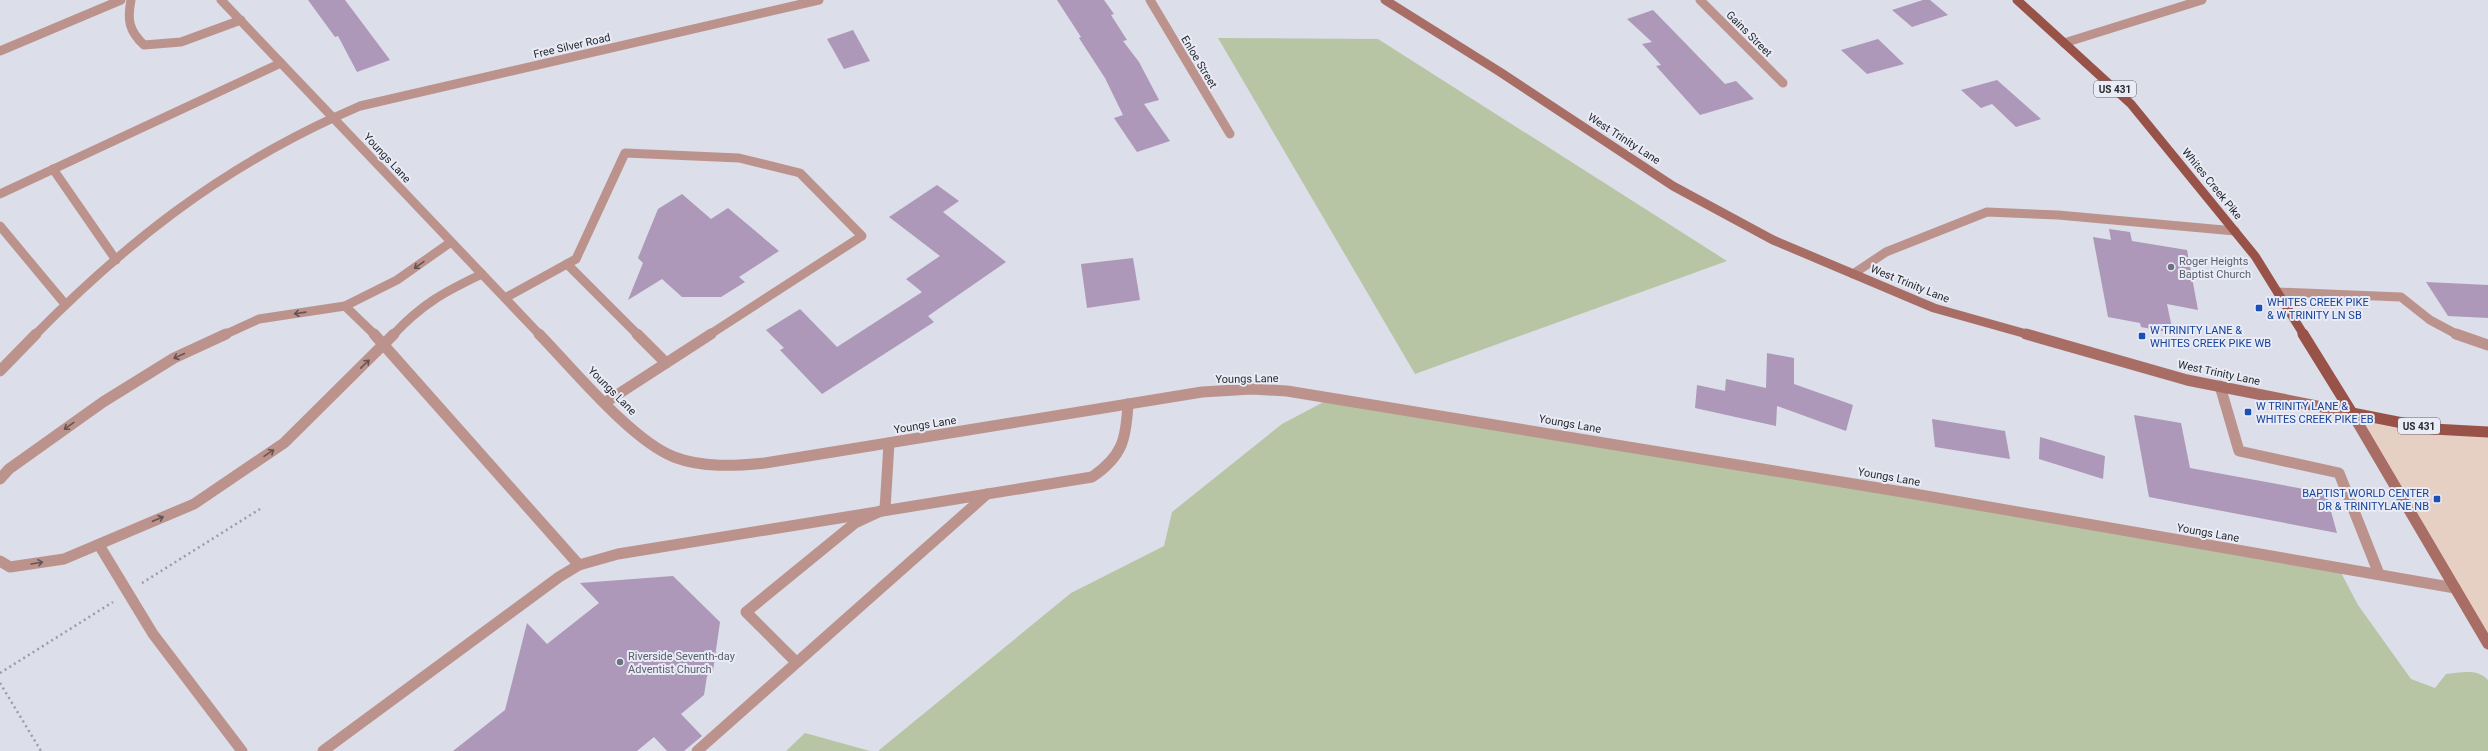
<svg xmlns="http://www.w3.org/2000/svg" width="2488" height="751" viewBox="0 0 2488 751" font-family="Roboto,sans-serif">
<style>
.education{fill:#e6d0c4}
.green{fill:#b8c5a5}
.building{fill:#ad98b9}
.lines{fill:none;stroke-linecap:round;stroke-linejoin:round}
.path{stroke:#9a9ca5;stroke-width:2.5;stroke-dasharray:2 3.5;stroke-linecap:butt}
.lane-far1{stroke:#bc938c;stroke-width:9}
.lane{stroke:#bc938c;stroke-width:11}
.street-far1{stroke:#bc938c;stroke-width:9}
.street{stroke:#bc938c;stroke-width:11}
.secondary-far1{stroke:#a86d64;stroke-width:9}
.secondary{stroke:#a86d64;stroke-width:11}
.primary-far1{stroke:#985247;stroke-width:9}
.primary{stroke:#985247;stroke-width:11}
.oneway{stroke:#645454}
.worship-dot{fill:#6b7280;stroke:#e9ebf6;stroke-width:1.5}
.transit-dot{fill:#1a4fb4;stroke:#e9ebf6;stroke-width:1.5}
.labels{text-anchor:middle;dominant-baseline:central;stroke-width:4;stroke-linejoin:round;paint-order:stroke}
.shield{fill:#e9ebf6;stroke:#63646a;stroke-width:1}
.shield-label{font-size:10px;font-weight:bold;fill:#292a2e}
.street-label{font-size:11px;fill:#292a2e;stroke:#e9ebf6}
.worship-label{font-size:11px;fill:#5b616d;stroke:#e9ebf6;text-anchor:start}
.transit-label{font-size:11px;fill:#164399;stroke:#e9ebf6;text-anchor:start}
</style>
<rect width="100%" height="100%" fill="#dcdee9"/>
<polygon class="education" points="2352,413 2488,432 2488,644"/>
<g class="green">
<polygon points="1218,38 1378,39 1727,261 1415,374"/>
<path d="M 1333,397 L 2338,567 L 2358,605 L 2411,679 L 2435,688 L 2446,674 C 2460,673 2477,668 2488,680 L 2488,751 L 878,751 L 1071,593 L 1164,546 L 1172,512 L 1282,424 Z"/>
<polygon points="805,733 870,751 786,751"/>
</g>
<g class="building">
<polygon points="308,0 345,0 390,60 357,72 338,36 335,37"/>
<polygon points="1057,0 1104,0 1114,14 1111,15 1127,40 1123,41 1139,62 1159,100 1144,104 1170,141 1137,152 1114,118 1123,115 1105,78 1079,38 1081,37"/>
<polygon points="1923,0 1930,0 1948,15 1912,27 1892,10"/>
<polygon points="1653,10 1725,84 1736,81 1754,99 1700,115 1656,66 1661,65 1642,44 1652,42 1627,19"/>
<polygon points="853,30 870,61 844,69 827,39"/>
<polygon points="1878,39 1904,64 1867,74 1841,50"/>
<polygon points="1997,80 2041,119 2016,127 1992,104 1981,108 1961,90"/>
<polygon points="937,185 959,201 943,212 1006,262 928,316 934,322 822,394 780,350 784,348 766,330 800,309 837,347 922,292 906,279 940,256 889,217"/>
<polygon points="682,194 711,219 728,208 779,251 739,277 745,282 721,297 682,297 662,279 628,300 643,263 638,258 658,209"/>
<polygon points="2109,229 2130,232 2132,241 2187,250 2198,310 2167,304 2173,333 2141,327 2140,323 2108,317 2093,237 2111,240"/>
<polygon points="1133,258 1140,300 1087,308 1081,264"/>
<polygon points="2426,282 2488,285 2488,318 2448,316"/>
<polygon points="1767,353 1794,358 1794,384 1853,405 1846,431 1777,406 1776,426 1695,408 1697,385 1725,391 1726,379 1766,388"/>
<polygon points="2134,415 2181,423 2190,468 2326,493 2337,533 2149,497"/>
<polygon points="1932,419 2005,431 2010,459 1935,447"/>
<polygon points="2040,437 2105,456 2103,479 2039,459"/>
<polygon points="673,576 720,622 713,671 707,676 704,695 681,714 702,736 684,751 667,751 654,737 637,751 453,751 505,710 527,623 547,644 599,603 580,583"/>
</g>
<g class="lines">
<g class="path">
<polyline points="142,583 260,509"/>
<polyline points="0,673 113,602"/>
<polyline points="0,683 41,751"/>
</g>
<g class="lane-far1">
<path d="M 131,0 C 127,20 129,31 144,45 L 181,42 L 241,20"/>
<polyline points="2064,43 2202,0"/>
<polyline points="0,51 121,0"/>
<polyline points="53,169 116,260"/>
<polyline points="0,194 281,63"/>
<polyline points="0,226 65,304"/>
<polyline points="567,264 638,335"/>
<polyline points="1853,274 1886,252 1987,212 2058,215 2235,231"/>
<polyline points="2278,292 2401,297 2430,320 2458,335"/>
<polyline points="505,298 576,259 625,153 739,158 800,173 862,236 709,335"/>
<polyline points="345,306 375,335"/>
<path d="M 35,335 C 126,243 215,173 333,118"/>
<polyline points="224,335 259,319 345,306 397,280 451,242"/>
<path d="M 393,335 C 422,304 444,292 482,274"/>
</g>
<g class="lane">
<polyline points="374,334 579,565"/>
<polyline points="637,334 666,363"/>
<polyline points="2456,334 2488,345"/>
<polyline points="0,371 36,334"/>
<polyline points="2220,386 2239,451 2339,473 2379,574"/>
<polyline points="606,402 711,334"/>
<polyline points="0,479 9,469 103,402 174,358 226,334"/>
<polyline points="99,545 153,634 242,751"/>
<polyline points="0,561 10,567 64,559 194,504 284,443 394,334"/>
<polyline points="796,662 746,612 855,523 885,509 889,443"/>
<path d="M 323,751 L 559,577 L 579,565 L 618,554 L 1092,477 C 1123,456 1126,439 1128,404"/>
<polyline points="697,751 987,494"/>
</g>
<g class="street-far1">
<polyline points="221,0 540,335"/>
<polyline points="1150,0 1230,134"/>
<polyline points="1700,0 1783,83"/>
<polyline points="333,118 360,106 819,0"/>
</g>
<path class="street" d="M 539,334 C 573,369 632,441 674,457 C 703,468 735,466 765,463 L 1202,392 L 1252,389 L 1287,391 L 1909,493 L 2455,588"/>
<polyline class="secondary-far1" points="1385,0 1500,72 1673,186 1773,240 1934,308 2030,335"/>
<polyline class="secondary" points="2026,334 2187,380 2352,413 2488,644"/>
<polyline class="primary-far1" points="2017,0 2131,104 2255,256 2304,335"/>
<polyline class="primary" points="2303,334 2352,413 2433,429 2488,432"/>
</g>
<defs><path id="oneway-shaft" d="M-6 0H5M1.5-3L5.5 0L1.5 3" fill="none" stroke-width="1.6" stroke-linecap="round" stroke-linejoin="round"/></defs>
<g class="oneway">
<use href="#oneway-shaft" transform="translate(419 265) rotate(145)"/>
<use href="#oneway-shaft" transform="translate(300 313) rotate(172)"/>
<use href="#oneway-shaft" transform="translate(179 356) rotate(155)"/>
<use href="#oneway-shaft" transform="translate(365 364) rotate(-44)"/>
<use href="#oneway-shaft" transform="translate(69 426) rotate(144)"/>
<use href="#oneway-shaft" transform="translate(269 453) rotate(-34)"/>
<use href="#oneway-shaft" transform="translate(158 519) rotate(-23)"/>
<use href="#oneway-shaft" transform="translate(37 563) rotate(-9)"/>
</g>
<g class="worship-dot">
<circle cx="2171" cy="267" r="4"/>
<circle cx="620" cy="662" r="4"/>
</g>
<g class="transit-dot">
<rect x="2255" y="304" width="8" height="8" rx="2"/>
<rect x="2138" y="332" width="8" height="8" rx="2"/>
<rect x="2244" y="408" width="8" height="8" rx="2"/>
<rect x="2433" y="495" width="8" height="8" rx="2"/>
</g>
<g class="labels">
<g class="shield">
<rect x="2094" y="81" width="42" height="16" rx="3"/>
<rect x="2398" y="418" width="42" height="16" rx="3"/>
</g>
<g class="shield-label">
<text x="2115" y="89">US 431</text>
<text x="2419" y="426">US 431</text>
</g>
<g class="street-label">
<text transform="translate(1749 34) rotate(45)">Gains Street</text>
<text transform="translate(572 46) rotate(-13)">Free Silver Road</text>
<text transform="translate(1199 62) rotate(59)">Enloe Street</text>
<text transform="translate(1624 139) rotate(33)">West Trinity Lane</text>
<text transform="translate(387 158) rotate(47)">Youngs Lane</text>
<text transform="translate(2212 184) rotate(51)">Whites Creek Pike</text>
<text transform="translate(1910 284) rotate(22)">West Trinity Lane</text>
<text transform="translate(2219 373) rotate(12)">West Trinity Lane</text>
<text transform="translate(1247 379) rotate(-1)">Youngs Lane</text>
<text transform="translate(612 391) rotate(45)">Youngs Lane</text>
<text transform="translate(1570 424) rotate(10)">Youngs Lane</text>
<text transform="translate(925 425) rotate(-9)">Youngs Lane</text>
<text transform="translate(1889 477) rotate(10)">Youngs Lane</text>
<text transform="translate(2208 533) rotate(10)">Youngs Lane</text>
</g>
<g class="worship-label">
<text x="2179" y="261">Roger Heights<tspan x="2179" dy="13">Baptist Church</tspan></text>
<text x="628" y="656">Riverside Seventh-day<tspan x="628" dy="13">Adventist Church</tspan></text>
</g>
<g class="transit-label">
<text x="2267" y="302">WHITES CREEK PIKE<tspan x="2267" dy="13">&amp; W TRINITY LN SB</tspan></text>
<text x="2150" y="330">W TRINITY LANE &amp;<tspan x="2150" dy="13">WHITES CREEK PIKE WB</tspan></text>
<text x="2256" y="406">W TRINITY LANE &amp;<tspan x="2256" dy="13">WHITES CREEK PIKE EB</tspan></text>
<text x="2429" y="493" text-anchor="end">BAPTIST WORLD CENTER<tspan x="2429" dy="13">DR &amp; TRINITYLANE NB</tspan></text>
</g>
</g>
</svg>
